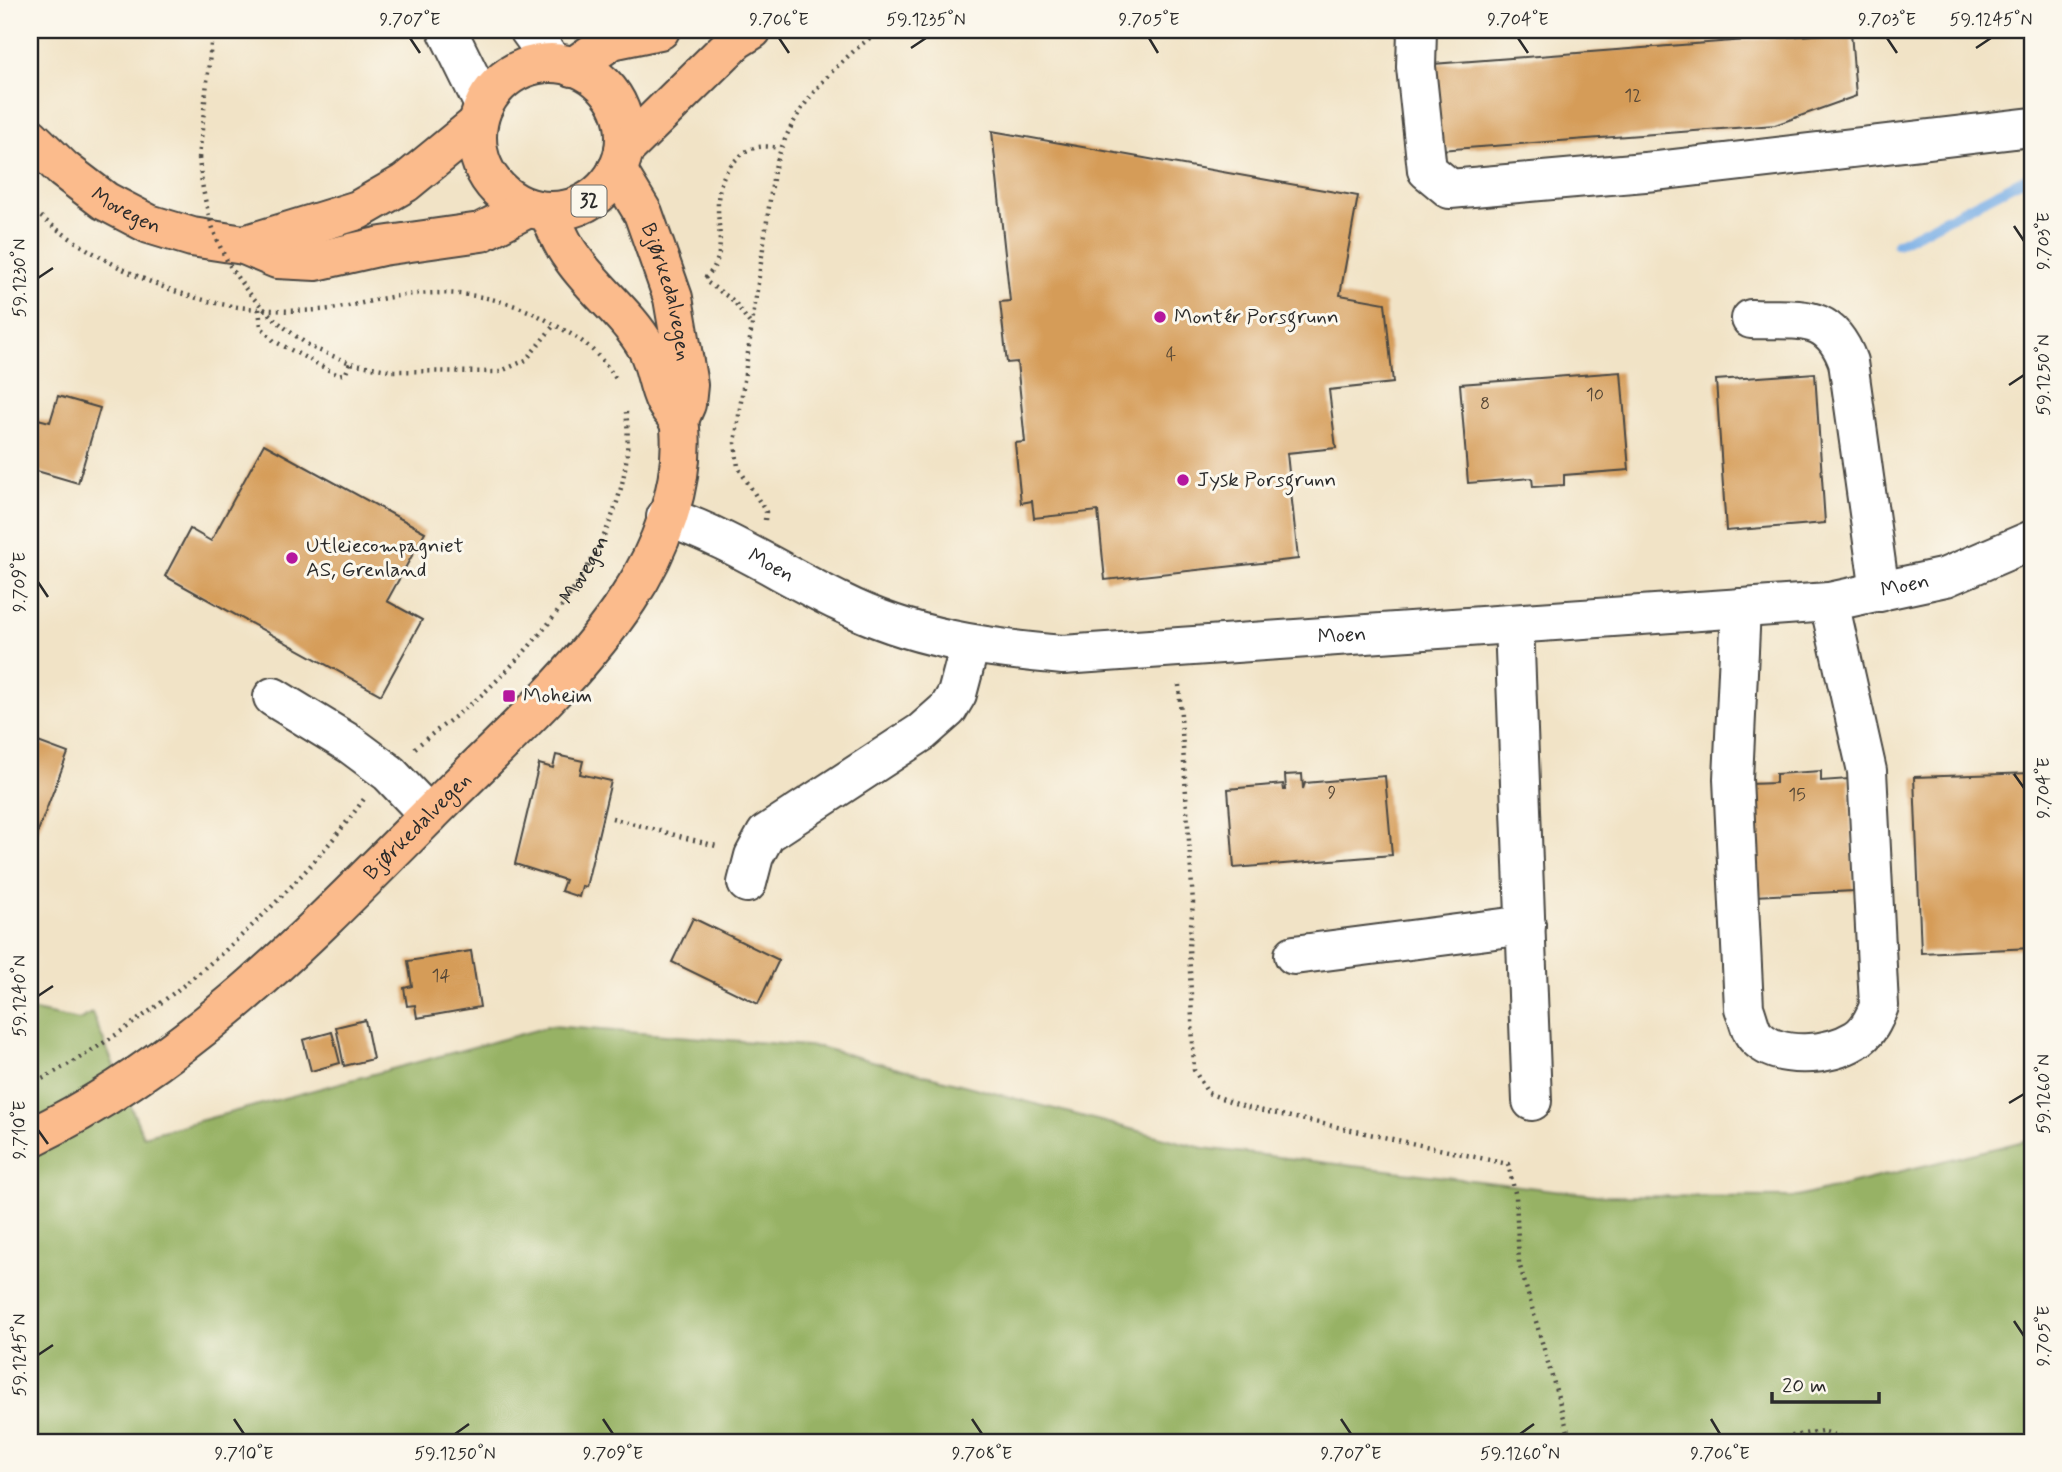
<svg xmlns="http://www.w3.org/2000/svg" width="2062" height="1472" viewBox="0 0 2062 1472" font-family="Mynerve,sans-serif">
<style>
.forest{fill:#97b265;stroke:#616e48;stroke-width:2}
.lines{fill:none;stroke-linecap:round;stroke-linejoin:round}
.stream{stroke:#77ade6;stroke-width:10}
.building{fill:#d59c58}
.minor-casing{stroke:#494742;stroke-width:42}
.major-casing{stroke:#494742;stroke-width:42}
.path{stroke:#494742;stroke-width:4.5;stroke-dasharray:2 5;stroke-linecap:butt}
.minor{stroke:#fff;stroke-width:38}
.major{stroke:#fbbb8c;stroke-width:38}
.path-bridge{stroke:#494742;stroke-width:4.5;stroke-dasharray:2 5;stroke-linecap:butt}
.ticks{fill:none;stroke:#2b2b2b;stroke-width:2.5}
.poi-dot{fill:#b5179e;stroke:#fbf7ec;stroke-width:2.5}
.labels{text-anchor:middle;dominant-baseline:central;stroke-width:6;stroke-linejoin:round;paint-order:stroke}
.number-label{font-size:18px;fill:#564736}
.shield{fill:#fbf7ec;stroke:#696865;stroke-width:2}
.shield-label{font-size:19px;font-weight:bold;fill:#2b2b2b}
.street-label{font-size:21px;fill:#2b2b2b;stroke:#fbf7ec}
.poi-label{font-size:21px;fill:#2b2b2b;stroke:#fbf7ec;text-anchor:start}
.neatline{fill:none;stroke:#2b2b2b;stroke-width:2.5}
.ticks-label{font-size:18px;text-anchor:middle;fill:#2b2b2b}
</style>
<rect width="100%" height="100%" fill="#fbf7ec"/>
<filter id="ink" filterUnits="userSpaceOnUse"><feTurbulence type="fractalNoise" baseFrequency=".0143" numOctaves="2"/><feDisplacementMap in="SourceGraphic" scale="14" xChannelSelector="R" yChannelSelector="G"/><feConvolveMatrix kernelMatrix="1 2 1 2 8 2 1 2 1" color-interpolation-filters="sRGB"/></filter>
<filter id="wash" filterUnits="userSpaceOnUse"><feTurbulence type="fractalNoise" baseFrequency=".00686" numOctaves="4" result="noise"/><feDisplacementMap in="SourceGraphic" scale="28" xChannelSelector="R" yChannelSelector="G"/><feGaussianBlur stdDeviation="1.57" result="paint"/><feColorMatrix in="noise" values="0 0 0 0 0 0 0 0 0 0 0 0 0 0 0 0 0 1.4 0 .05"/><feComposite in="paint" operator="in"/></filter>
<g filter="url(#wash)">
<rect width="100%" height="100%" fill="#f1e3c6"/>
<polygon class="forest" points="30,1010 79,1020 92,1013 143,1136 551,1026 819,1047 1203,1148 1604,1196 1797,1197 2032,1139 2032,1442 30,1442"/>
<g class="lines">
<polyline class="stream" points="1897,244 2032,175"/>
</g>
<g id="blocks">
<g class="building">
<polygon points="1851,32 1856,96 1775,125 1440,150 1433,64"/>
<polygon points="992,131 1358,196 1340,295 1385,303 1393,383 1329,390 1336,448 1287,453 1298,559 1105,580 1098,511 1034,518 1032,501 1021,503 1015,443 1025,442 1017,362 1007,363 1000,302 1010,301"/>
<polygon points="1621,372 1629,470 1564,475 1564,485 1533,487 1532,478 1468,483 1460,384"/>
<polygon points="1815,373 1825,523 1726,531 1716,380"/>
<polygon points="58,396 100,408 78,483 30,469 30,417 50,422"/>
<polygon points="264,444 425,532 387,601 422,620 381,695 165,576 190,529 211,541"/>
<polygon points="30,739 68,753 30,852"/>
<polygon points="556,755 583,761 580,774 611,781 586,887 582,886 579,897 561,891 565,880 515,864 539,764 553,768"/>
<polygon points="1821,771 1821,781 1849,779 1854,891 1754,896 1749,784 1776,783 1776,774"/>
<polygon points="2032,773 2032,948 1921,953 1914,777"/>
<polygon points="1302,774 1303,789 1305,783 1385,776 1392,855 1234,868 1228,789 1283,784 1284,790 1286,790 1285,775"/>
<polygon points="693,918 779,960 758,1004 672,962"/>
<polygon points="471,951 480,1007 417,1018 415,1005 407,1006 404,988 412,986 408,961"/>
<polygon points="365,1020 373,1059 344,1066 336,1027"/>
<polygon points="332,1032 340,1063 311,1071 303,1040"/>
</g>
</g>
</g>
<g filter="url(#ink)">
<use href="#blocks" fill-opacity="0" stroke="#494742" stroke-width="2"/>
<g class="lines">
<g class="minor-casing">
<g id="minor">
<polyline points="447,30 484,105"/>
<polyline points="529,30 553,63"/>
<polyline points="1417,30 1416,67 1427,170 1450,189 1656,171 2032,127"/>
<path d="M 1751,319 C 1798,321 1829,310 1848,362 L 1880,592"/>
<path id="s2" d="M 666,517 C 727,537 782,574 840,602 C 912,638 984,648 1063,655 L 1829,602 L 1946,577 L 2032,540"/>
<path d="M 1741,608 L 1733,779 L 1744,1008 C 1748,1017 1750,1032 1757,1038 C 1779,1060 1829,1056 1855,1040 C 1868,1033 1874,1019 1879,1006 L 1867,771 L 1829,602"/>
<polyline points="1514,624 1532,1101"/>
<polyline points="273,697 350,744 389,773 429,815"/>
<polyline points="747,883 754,856 766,834 922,732 948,709 957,694 970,645"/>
<polyline points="1294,955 1526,925"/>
</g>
</g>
<g class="major-casing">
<g id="major">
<circle cx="551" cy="137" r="74"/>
<polyline points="573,67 612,40 660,30"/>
<path id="s3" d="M 30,137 L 63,169 L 105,201 L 149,224 L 192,237 L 244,245 L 277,259 L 316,261 L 382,246 L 481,232 L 528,208"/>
<polyline points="624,150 736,40 752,30"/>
<path id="s4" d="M 617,170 L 643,213 L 673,298 L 688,385 L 686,404 L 679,420"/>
<polyline points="244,245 358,210 405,183 477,124"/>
<path id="s5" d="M 30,1138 C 195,1059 319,925 446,798 C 509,735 578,674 628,599 C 660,551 685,486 680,428 C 679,416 670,411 665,401 C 657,385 656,365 647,348 C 627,313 593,289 571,256 C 561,243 555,226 548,211"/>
</g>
</g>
<g class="path">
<polyline points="199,158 211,44 209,30"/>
<path d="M 30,208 C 87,256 164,296 238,307 C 264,310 292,312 318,310 C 343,309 367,301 391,297 C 446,288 502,294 550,322 C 585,342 593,346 617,380"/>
<path d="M 705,278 C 741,246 694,196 739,157 C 751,146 763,145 779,148"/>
<polyline points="708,283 734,301 751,325"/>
<polyline points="259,309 261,327 274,341 338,375 346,373 350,363"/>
<polyline points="313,348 350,363 393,371 499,372 526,360 555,324"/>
<path d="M 765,520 L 766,512 L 738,467 L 735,443 L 774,172 C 789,110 831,67 880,30"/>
<polyline points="1179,685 1193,903 1189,946 1194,1070 1208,1093 1245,1107 1508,1164 1516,1197 1519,1263 1571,1442"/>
<path id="s1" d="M 415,748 C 439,727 467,710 490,687 C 561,619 640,516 626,412"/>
<polyline points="612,818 720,847"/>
<path d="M 30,1085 C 154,1023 283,911 364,799"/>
<polyline points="1757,1442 1822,1431 1860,1442"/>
</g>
<use href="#minor" class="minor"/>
<use href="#major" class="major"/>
<path class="path-bridge" d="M 199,158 C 207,247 239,299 313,348"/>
</g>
</g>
<path class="ticks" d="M 410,38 L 420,53M 779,38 L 789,53M 1149,38 L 1158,53M 1518,38 L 1528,53M 1887,38 L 1897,53M 911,48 L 926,38M 1976,48 L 1991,38M 2014,226 L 2024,241M 38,278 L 53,268M 2009,385 L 2024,375M 38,582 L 48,597M 2014,774 L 2024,788M 38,996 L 53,986M 2009,1103 L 2024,1094M 38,1130 L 48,1144M 2014,1321 L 2024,1336M 38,1355 L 53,1345M 234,1419 L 244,1434M 603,1419 L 613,1434M 972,1419 L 982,1434M 1341,1419 L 1351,1434M 1711,1419 L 1720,1434M 455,1434 L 469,1424M 1520,1434 L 1534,1424"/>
<g class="poi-dot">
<circle cx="1160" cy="317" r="7"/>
<circle cx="1183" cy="480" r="7"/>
<circle cx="292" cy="558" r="7"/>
<rect x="502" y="689" width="14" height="14" rx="3.5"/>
</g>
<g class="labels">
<g class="number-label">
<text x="1633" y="96">12</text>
<text x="1171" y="355">4</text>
<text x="1595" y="395">10</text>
<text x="1485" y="404">8</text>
<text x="1332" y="793">9</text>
<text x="1797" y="795">15</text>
<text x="441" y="976">14</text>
</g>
<rect class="shield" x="571.5" y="185.5" width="35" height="31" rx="5"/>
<g class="shield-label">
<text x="589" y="201">32</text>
</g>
<g class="street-label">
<text stroke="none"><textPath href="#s3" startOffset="122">Movegen</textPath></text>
<text stroke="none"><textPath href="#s4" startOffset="133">Bjørkedalvegen</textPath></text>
<text stroke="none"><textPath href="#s2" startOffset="116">Moen</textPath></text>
<text stroke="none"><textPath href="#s1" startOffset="248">Movegen</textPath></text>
<text stroke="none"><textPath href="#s2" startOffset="1270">Moen</textPath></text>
<text stroke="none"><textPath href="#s2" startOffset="704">Moen</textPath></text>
<text stroke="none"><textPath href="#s5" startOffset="500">Bjørkedalvegen</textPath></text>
</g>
<g class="poi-label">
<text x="1174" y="317">Montér Porsgrunn</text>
<text x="1197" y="480">Jysk Porsgrunn</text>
<text x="306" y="546">Utleiecompagniet<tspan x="306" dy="24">AS, Grenland</tspan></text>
<text x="523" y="696">Moheim</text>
</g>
</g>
<rect width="2062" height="1472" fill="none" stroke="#fbf7ec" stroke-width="77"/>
<path d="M1772 1392v10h107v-10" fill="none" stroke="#2b2b2b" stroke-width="3.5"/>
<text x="1782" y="1392" font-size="21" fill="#2b2b2b" stroke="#fbf7ec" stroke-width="5" paint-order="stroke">20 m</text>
<rect x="38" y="38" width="1986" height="1396" class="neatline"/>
<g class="ticks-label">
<text x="410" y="25">9.707°E</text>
<text x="779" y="25">9.706°E</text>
<text x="926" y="25">59.1235°N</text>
<text x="1149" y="25">9.705°E</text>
<text x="1518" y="25">9.704°E</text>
<text x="1887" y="25">9.703°E</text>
<text x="1991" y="25">59.1245°N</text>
<text transform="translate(2043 241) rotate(-90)" y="6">9.703°E</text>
<text transform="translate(19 278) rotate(-90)" y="6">59.1230°N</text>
<text transform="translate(2043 375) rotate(-90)" y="6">59.1250°N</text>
<text transform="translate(19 582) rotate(-90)" y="6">9.709°E</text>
<text transform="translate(2043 788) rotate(-90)" y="6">9.704°E</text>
<text transform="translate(19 996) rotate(-90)" y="6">59.1240°N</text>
<text transform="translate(2043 1094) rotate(-90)" y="6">59.1260°N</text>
<text transform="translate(19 1130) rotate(-90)" y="6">9.710°E</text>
<text transform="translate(2043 1336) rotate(-90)" y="6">9.705°E</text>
<text transform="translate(19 1355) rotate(-90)" y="6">59.1245°N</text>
<text x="244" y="1459">9.710°E</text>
<text x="455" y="1459">59.1250°N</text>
<text x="613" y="1459">9.709°E</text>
<text x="982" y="1459">9.708°E</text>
<text x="1351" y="1459">9.707°E</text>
<text x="1520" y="1459">59.1260°N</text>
<text x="1720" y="1459">9.706°E</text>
</g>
</svg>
